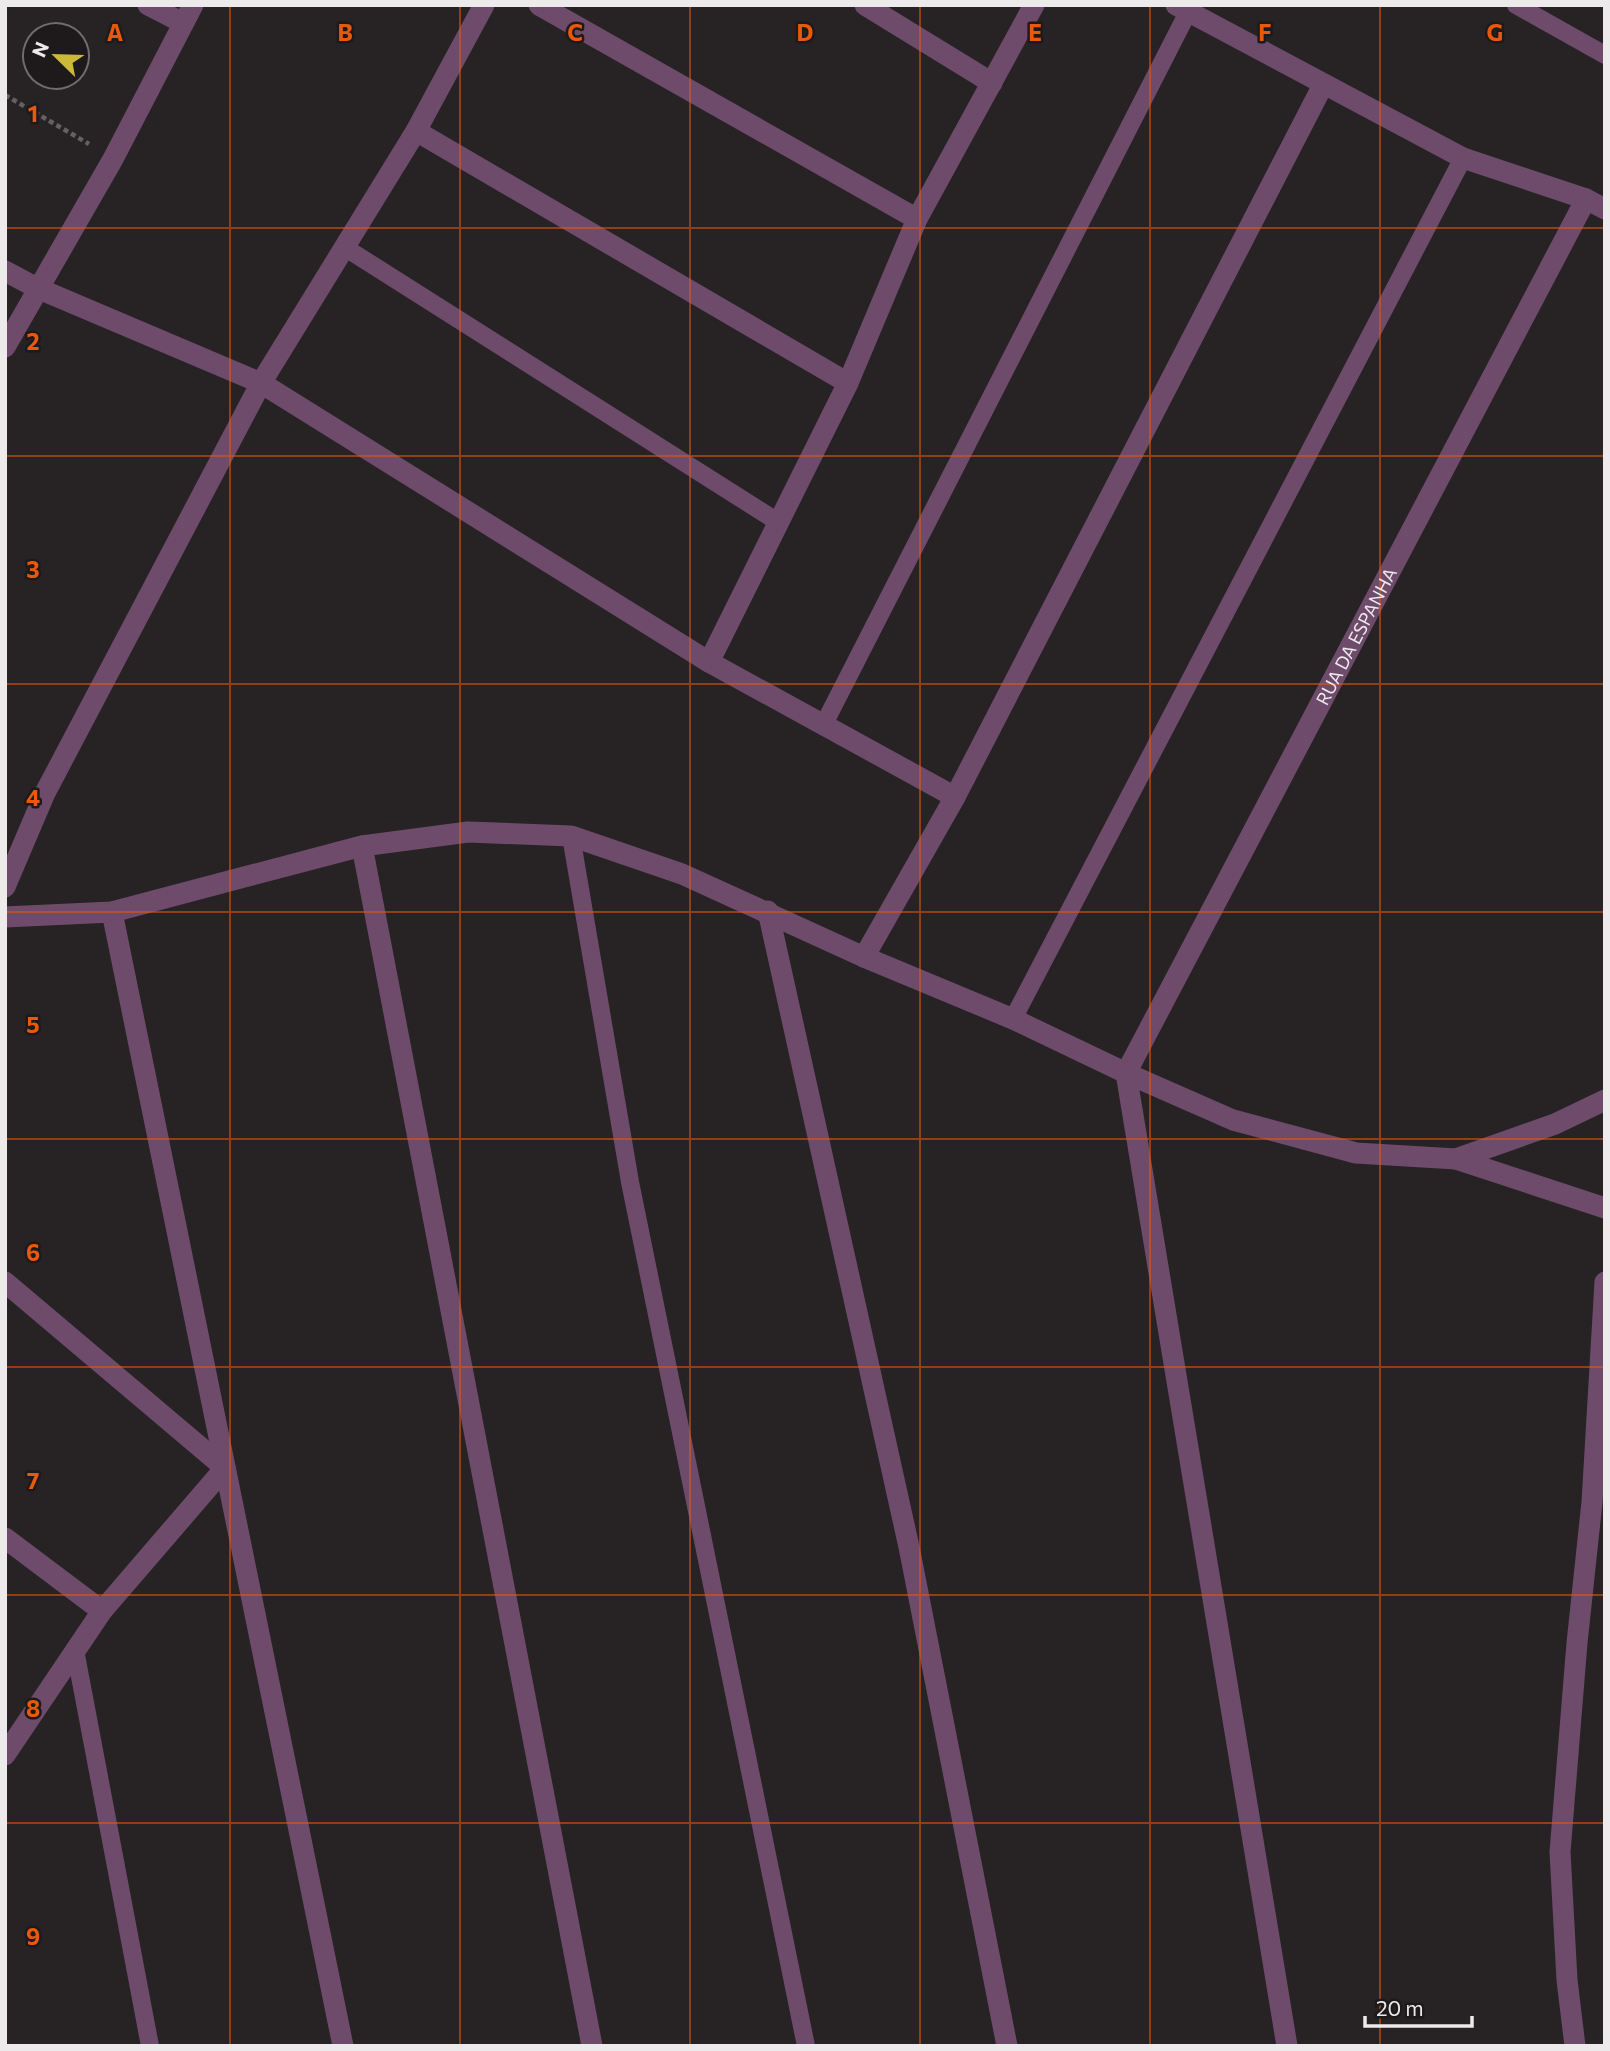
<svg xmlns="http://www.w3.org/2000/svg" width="1610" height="2051" viewBox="0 0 1610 2051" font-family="Commissioner,sans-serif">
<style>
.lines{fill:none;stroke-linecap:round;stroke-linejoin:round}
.path{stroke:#656163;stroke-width:4.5;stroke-dasharray:5 3.5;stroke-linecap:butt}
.lane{stroke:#6f4b6b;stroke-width:18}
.street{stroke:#6f4b6b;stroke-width:21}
.grid{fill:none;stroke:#e8590c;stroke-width:2;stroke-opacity:0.55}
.labels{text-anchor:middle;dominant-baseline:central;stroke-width:5;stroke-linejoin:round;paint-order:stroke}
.street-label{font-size:18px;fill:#eceaeb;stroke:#1e1a1b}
.grid-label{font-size:23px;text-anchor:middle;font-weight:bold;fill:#e8590c;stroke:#1e1a1b;stroke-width:5;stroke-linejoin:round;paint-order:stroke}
</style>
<rect width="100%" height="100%" fill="#272325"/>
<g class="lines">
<polyline class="path" points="5,95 89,144"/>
<g class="lane">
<polyline points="1516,5 1605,55"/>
<polyline points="344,247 778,522"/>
<polyline points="823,726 1188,12"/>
<polyline points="571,836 630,1182 806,2046"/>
<polyline points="1013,1019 1463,158"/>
<polyline points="75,1650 150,2046"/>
</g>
<g class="street">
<polyline points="148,5 183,23"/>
<polyline points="539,5 917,219"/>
<polyline points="865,5 992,83"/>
<polyline points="1176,5 1463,158 1586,199 1605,209"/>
<polyline points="416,131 848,383"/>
<polyline points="5,271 37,288 261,383 709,662 955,797"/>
<polyline points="5,347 113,159 193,5"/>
<polyline points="709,662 848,383 917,219 1034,5"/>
<polyline points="362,846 592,2046"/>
<polyline points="5,887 45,793 261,383 416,131 484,5"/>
<polyline points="768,911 909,1547 1007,2046"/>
<polyline points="112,912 343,2046"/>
<polyline points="5,917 112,912 362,846 468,832 571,836 682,874 864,957 1013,1019 1126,1073 1233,1120 1356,1153 1456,1159 1605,1208"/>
<polyline points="864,957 955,797 1323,85"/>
<polyline points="1456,1159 1555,1124 1605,1100"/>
<polyline points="5,1282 225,1468 102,1611 5,1755"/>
<polyline points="5,1538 102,1611"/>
<path id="s1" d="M 1287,2046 L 1126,1073 L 1586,199"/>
<polyline points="1575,2046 1567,1980 1560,1852 1577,1643 1592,1502 1605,1282"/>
</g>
</g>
<path class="grid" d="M 230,5 L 230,2046M 460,5 L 460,2046M 690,5 L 690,2046M 920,5 L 920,2046M 1150,5 L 1150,2046M 1380,5 L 1380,2046M 5,228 L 1605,228M 5,456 L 1605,456M 5,684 L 1605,684M 5,912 L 1605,912M 5,1139 L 1605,1139M 5,1367 L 1605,1367M 5,1595 L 1605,1595M 5,1823 L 1605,1823"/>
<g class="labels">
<g class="street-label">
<text stroke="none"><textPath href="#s1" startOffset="1480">RUA DA ESPANHA</textPath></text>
</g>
</g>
<g class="grid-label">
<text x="115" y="41">A</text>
<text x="345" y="41">B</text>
<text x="575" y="41">C</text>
<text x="805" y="41">D</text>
<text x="1035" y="41">E</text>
<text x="1265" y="41">F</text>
<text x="1495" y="41">G</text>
<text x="33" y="122">1</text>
<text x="33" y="350">2</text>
<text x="33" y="578">3</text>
<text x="33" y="806">4</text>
<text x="33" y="1033">5</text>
<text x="33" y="1261">6</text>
<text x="33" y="1489">7</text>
<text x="33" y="1717">8</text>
<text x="33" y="1945">9</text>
</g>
<rect width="1610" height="2051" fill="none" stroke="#eceaeb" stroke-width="14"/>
<g transform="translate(56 56) rotate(293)"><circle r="33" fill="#1e1a1b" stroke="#706d6e" stroke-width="2"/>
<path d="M0-5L12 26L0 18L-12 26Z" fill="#ccb939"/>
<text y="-10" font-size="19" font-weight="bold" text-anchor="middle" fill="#eceaeb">N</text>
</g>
<path d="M1365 2016v10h107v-10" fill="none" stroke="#eceaeb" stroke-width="3.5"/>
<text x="1376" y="2016" font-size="21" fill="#eceaeb" stroke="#1e1a1b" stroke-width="5" paint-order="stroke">20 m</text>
</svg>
